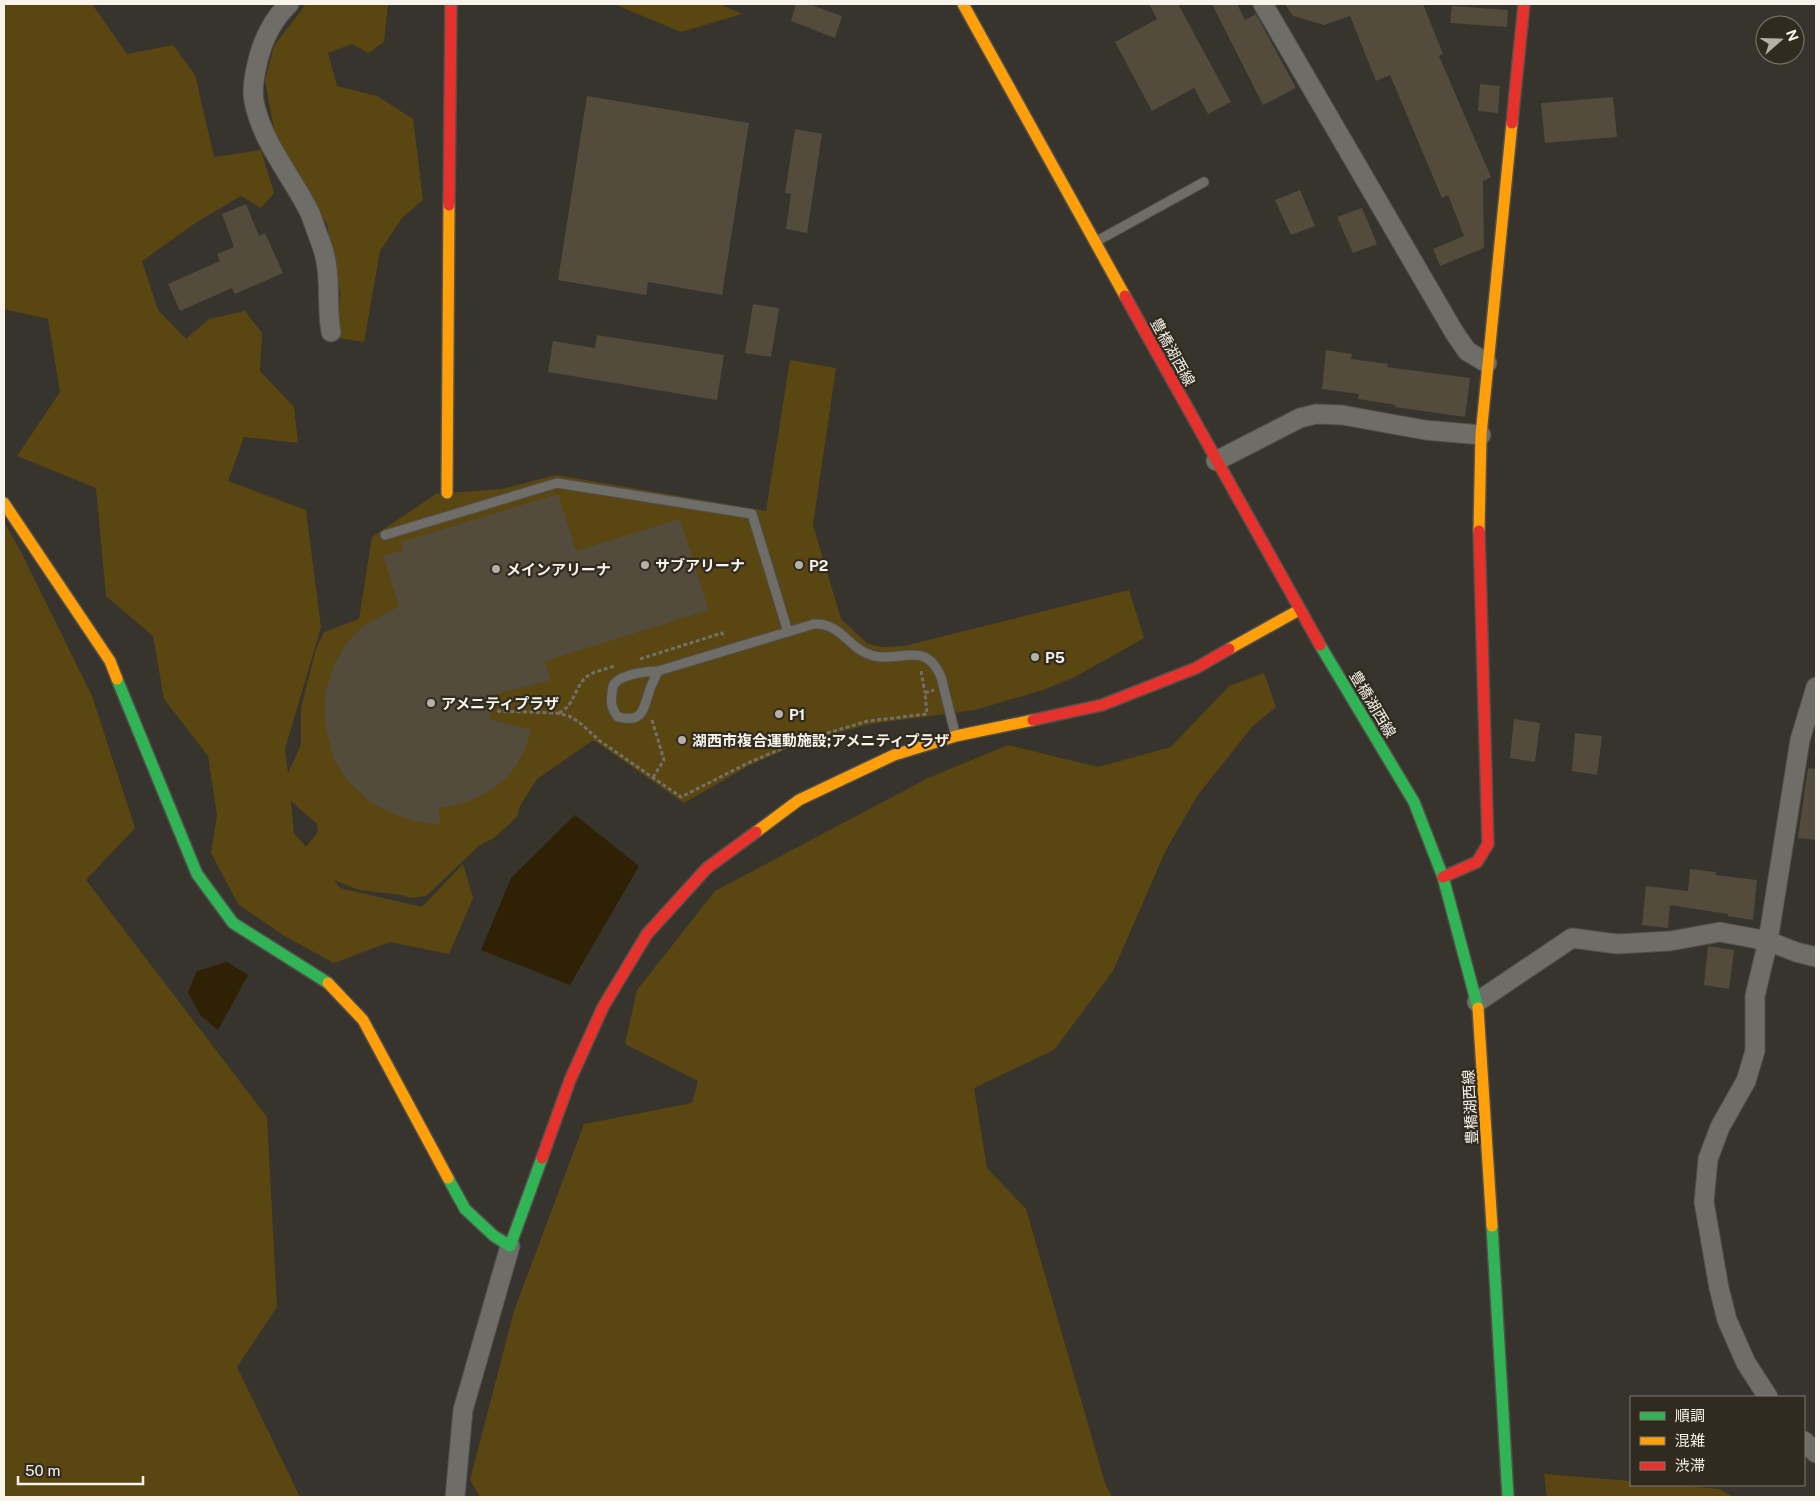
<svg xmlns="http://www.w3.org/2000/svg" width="1820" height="1501" viewBox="0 0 1820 1501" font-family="'Public Sans','Noto Sans JP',sans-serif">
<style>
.green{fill:#5a4610;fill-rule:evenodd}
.water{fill:#2e2104}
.building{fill:#534c3c}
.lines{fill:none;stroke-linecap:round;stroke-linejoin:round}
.lane-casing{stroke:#524f4a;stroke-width:11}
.street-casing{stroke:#524f4a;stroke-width:21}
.fast-casing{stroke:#524f4a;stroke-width:14}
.slow-casing{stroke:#524f4a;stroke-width:14}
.jam-casing{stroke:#524f4a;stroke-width:14}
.path{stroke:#72706a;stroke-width:3;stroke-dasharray:4 2.5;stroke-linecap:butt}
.lane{stroke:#6f6d68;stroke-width:9}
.street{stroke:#6f6d68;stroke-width:19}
.fast{stroke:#30b455;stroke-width:11}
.slow{stroke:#ff9f0a;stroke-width:11}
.jam{stroke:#e5322d;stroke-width:11}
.poi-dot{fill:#b4b1a9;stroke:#312b1f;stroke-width:2}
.labels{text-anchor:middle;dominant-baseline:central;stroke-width:4.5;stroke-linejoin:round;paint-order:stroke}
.street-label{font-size:15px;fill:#f8f4ec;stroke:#312b1f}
.poi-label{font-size:15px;font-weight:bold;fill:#f8f4ec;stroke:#312b1f;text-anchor:start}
</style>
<rect width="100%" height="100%" fill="#37342d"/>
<g class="green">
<path d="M 4,4 L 92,4 L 127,54 L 173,45 L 195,75 L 214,157 L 261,150 L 274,193 L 261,208 L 241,196 L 197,222 L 142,261 L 158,310 L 186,339 L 209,319 L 245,311 L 262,333 L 260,371 L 294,407 L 298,443 L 244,437 L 228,481 L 306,510 L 321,627 L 285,749 L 288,773 L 301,745 L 301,708 L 316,649 L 324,632 L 359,619 L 372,537 L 436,494 L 502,489 L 556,475 L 766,511 L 790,360 L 836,368 L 813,525 L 841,619 L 868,644 L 883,647 L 904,646 L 1129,590 L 1144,638 L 1075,677 L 1043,690 L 975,710 L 871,724 L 832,734 L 798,744 L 750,765 L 684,803 L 595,741 L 592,741 L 537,779 L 520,806 L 517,817 L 494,838 L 480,845 L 426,896 L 410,898 L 402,895 L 359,890 L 334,880 L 340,888 L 422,907 L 463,864 L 473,898 L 449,954 L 390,942 L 334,963 L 283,935 L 238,904 L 211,853 L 217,815 L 208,756 L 164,699 L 153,636 L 106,596 L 96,488 L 17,456 L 60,392 L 48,319 L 4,309 ZM 291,801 L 317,824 L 318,832 L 306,847 L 294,833 Z"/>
<polygon points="306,4 388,4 384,42 368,53 352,44 328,53 337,86 377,96 413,119 423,200 402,218 380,251 364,342 338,338 340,293 327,224 296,180 276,141 265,80 274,46"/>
<polygon points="614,4 720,4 742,14 681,32"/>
<polygon points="4,521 22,554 92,696 135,828 86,880 267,1117 277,1307 237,1367 300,1497 4,1497"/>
<polygon points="1264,673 1276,707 1252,727 1197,796 1165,852 1113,971 1054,1050 974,1088 987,1168 1026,1209 1105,1483 1112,1497 480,1497 470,1480 514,1311 584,1124 692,1103 698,1081 625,1044 637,990 715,891 928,778 1008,745 1098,767 1171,747 1229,686"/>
<polygon points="1544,1474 1631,1481 1631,1485 1674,1485 1719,1489 1734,1497 1547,1497"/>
</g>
<g class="water">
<polygon points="575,815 639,866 570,985 481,950 511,878"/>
<polygon points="227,962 248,975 218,1030 200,1015 188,992 197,971"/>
</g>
<g class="building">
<polygon points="796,4 809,4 842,16 835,38 791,21"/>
<polygon points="1149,4 1178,4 1231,102 1208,114 1194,88 1152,111 1115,42 1157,19"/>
<polygon points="1212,4 1237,4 1245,20 1256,14 1296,88 1263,105"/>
<polygon points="1285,4 1423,4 1443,54 1439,56 1491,177 1483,181 1484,248 1440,266 1433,249 1464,236 1448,195 1442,198 1390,75 1376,81 1350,16 1324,25 1293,16"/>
<polygon points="1452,6 1508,10 1507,27 1450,23"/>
<polygon points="1480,84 1500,86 1498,113 1478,111"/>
<polygon points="587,96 749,123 722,295 648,282 646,295 558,280"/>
<polygon points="1613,97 1617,137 1545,143 1541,103"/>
<polygon points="795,129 822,134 807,233 786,229 791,194 785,193"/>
<polygon points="1300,190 1315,226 1291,235 1275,200"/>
<polygon points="246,204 259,236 265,233 283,273 235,294 232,288 180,311 168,284 220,261 217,254 234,247 222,214"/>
<polygon points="1362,208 1377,244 1353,253 1337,217"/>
<polygon points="753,304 779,308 771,357 745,353"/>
<polygon points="597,335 724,355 717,400 548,372 553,341 595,348"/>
<polygon points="1326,350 1352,354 1351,359 1388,364 1387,367 1470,378 1465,417 1395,407 1396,405 1358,399 1359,394 1322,389"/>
<polygon points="558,494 576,551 680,519 709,610 545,661 551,680 488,696 490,719 531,730 526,747 517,765 505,779 491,790 477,798 460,804 439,808 440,824 413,821 387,811 369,801 347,780 334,759 325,726 325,694 334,664 345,645 363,626 399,606 383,556 404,550 401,542"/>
<polygon points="1514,719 1540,723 1535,762 1510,758"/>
<polygon points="1575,733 1602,736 1597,775 1572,771"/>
<polygon points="1808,768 1816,769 1816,840 1798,838"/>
<polygon points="1690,869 1716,872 1716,875 1757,880 1753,920 1728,916 1728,914 1670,905 1668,928 1642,925 1646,886 1688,891"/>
<polygon points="1708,946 1734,950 1729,989 1704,985"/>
</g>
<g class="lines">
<g class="lane-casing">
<g id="lane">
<polyline points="1097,241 1204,182"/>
<polyline points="385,535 557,483 752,514 788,632"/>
<path d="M 658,671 C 655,678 651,685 649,692 C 643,711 642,723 618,717 C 612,710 610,703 612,694 C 612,691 613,685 615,683 C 623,674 647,671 658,671 L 814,624 C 843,623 848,650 874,656 C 901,662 926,640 941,677 L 955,733"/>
</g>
</g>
<g class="street-casing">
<g id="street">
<path d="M 289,4 C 274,18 265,35 259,56 C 256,69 251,87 254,101 C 262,143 292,176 310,213 C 314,224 318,235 322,246 C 332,274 326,304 331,332"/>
<polyline points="1263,4 1454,332 1467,351 1487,363"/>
<polyline points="1216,461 1300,418 1316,414 1342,415 1425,430 1481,435"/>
<polyline points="1477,1002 1572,938 1617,944 1670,941 1720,932 1768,941 1796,952 1816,957"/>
<polyline points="1768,1397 1746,1363 1727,1320 1719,1288 1704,1202 1708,1159 1720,1127 1746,1081 1755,1051 1755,996 1768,941 1800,740 1816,687"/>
<polyline points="1804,1441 1816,1453"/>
<polyline points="455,1497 463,1410 510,1246"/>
</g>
</g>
<g class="fast-casing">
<g id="fast">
<polyline points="1320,645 1414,802 1443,877 1478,1008"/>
<polyline points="117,679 197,874 233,923 328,983"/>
<polyline points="448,1178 465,1209 494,1236 510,1246 542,1158"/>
<polyline points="1492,1226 1508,1497"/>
</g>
</g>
<g class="slow-casing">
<g id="slow">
<polyline points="963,4 1125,296"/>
<polyline points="447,493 449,205"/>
<polyline points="4,503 110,661 117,679"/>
<polyline points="1479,531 1481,435 1512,123"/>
<polyline points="1229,649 1299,610"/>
<polyline points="756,832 799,800 894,755 956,736 1033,720"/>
<polyline points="328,983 363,1020 448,1178"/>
<polyline points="1478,1008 1492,1226"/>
</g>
</g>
<g class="jam-casing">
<g id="jam">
<polyline points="1512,123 1524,4"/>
<polyline points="449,205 451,4"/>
<polyline points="1125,296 1320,645"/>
<polyline points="1033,720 1102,705 1196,668 1229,649"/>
<polyline points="1443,877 1477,862 1488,844 1479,531"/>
<polyline points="542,1158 570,1080 603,1007 647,934 707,868 756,832"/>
</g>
</g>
<g class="path">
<polyline points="640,659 722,633 724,638"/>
<polyline points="921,671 925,693"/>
<polyline points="497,711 556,713 569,716 579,722 600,741 681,797 750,762 800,741 868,721 927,714 925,693 934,690"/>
<path d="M 559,713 C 573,707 575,688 585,678 C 593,671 606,669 615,666"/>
<polyline points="652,720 664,760 652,779"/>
</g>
<use href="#lane" class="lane"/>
<use href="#street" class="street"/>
<use href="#fast" class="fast"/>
<use href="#slow" class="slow"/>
<use href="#jam" class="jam"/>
</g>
<g class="poi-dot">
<circle cx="645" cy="565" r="5"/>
<circle cx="799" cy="565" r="5"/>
<circle cx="496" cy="569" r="5"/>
<circle cx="1035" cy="657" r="5"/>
<circle cx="431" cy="703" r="5"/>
<circle cx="779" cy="714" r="5"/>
<circle cx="682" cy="740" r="5"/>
</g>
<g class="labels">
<g class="street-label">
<text transform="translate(1173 352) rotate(61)">豊橋湖西線</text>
<text transform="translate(1373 704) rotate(59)">豊橋湖西線</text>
<text transform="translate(1470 1107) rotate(-93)">豊橋湖西線</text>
</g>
<g class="poi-label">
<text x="655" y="565">サブアリーナ</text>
<text x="809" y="565">P2</text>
<text x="506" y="569">メインアリーナ</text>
<text x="1045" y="657">P5</text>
<text x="441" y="703">アメニティプラザ</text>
<text x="789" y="714">P1</text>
<text x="692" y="740">湖西市複合運動施設;アメニティプラザ</text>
</g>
</g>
<rect width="1820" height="1501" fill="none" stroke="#f8f4ec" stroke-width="10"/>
<rect x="1630" y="1396" width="175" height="90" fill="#312b1f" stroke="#817b71"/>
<rect x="1640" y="1412" width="25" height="8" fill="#30b455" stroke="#817b71"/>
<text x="1675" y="1421" font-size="15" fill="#f8f4ec">順調</text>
<rect x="1640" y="1437" width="25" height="8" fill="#ff9f0a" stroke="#817b71"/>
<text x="1675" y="1446" font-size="15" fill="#f8f4ec">混雑</text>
<rect x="1640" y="1462" width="25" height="8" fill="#e5322d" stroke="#817b71"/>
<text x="1675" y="1471" font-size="15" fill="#f8f4ec">渋滞</text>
<g transform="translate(1780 40) rotate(70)"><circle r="24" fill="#312b1f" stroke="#817b71"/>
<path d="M0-4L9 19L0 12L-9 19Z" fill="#b4b1a9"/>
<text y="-8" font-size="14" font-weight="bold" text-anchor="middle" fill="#f8f4ec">N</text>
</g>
<path d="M18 1476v8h125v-8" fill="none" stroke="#f8f4ec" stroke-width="2.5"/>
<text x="25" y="1476" font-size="15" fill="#f8f4ec" stroke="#312b1f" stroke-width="4" paint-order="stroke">50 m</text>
</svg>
